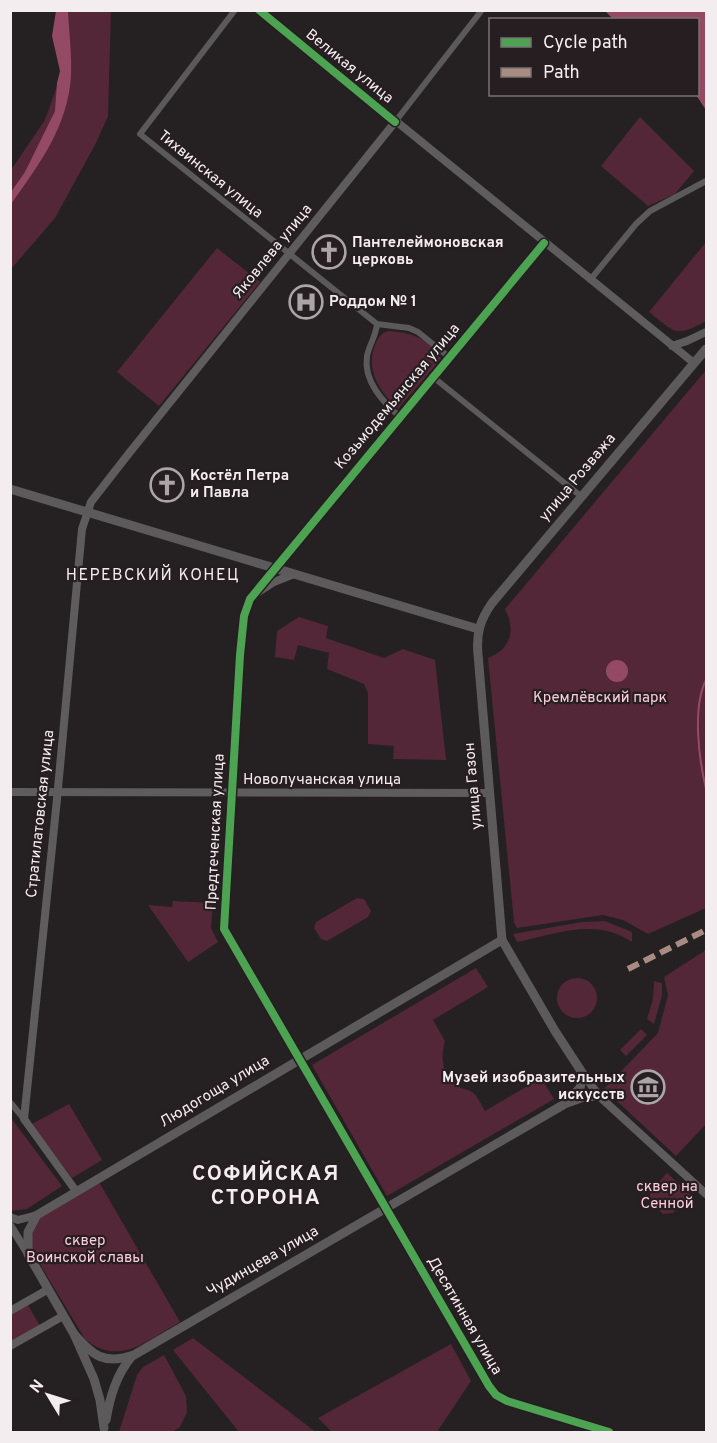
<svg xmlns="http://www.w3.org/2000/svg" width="717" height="1443" viewBox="0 0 717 1443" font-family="Overpass,sans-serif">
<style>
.green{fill:#532737}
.water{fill:#944a64}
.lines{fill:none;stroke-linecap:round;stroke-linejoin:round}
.stream{stroke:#944a64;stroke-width:2}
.street{stroke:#5b5959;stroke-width:6}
.secondary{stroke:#5f5c5d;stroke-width:8}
.primary{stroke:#5d5a5b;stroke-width:9}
.quiet{stroke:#a88b81;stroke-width:6;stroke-dasharray:12 6;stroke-linecap:butt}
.cycleway-casing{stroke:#271e21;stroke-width:11}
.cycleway{stroke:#4ca352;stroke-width:8}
.labels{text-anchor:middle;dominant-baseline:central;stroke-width:4.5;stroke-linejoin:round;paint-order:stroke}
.street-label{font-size:15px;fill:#f4edef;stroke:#271e21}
.poi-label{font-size:15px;font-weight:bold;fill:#f4edef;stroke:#271e21;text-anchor:start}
.park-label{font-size:15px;fill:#fcccdb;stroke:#271e21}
.neighbourhood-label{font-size:16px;letter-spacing:1.5px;fill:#f4edef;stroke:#271e21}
.district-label{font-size:21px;font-weight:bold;letter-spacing:1.5px;fill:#f4edef;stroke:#271e21}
</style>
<rect width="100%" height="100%" fill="#252022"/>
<g class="green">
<polygon points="65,11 111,11 108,116 96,143 55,218 11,269 11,170 45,120 63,69"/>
<polygon points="640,117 694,171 675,194 648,206 601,166"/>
<path d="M 706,242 L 706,321 C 675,338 676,333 649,312 Z"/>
<polygon points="217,248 260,282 159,406 117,372"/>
<path d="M 388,331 C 409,332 430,338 441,359 L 398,409 C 380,392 365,370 375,345 C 378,338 381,333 388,331 Z"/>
<path d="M 706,370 L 706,908 L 648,934 L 623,920 L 603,915 L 517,928 L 514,922 L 488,658 C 511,649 516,630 505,609 Z"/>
<polygon points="299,617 328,626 326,638 384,658 403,649 435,660 446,760 393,759 394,746 368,744 368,693 364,684 327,669 329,653 298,645 294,660 275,657 277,631"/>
<polygon points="357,898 364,899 371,911 368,917 327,941 321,939 314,928 316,922"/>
<polygon points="173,901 213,903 211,928 218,942 188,962 148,905 172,907"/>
<path d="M 605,921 L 632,932 L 632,942 C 596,917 556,934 517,942 L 513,934 L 582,922 Z"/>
<polygon points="706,950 706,1124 676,1156 604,1089 658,1033 668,995 664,977"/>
<path d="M 476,968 L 488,987 L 433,1020 L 445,1041 C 440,1058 442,1077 459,1087 C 463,1089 468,1089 472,1092 C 477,1095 482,1106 485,1111 L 541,1078 L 554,1099 L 387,1196 L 312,1065 Z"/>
<circle cx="577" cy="998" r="20"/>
<polygon points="654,981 662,983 662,995 654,1024 647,1019 653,999"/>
<polygon points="641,1029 647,1035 626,1056 620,1050"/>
<polygon points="69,1104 102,1160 72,1178 32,1124"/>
<polygon points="11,1118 62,1186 27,1209 11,1211"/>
<polygon points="667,1173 690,1194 673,1213 663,1214 650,1201 650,1192"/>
<path d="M 99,1182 L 180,1322 C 149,1339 119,1368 85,1339 L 32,1251 L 32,1234 L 41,1217 Z"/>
<polygon points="28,1305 40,1326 11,1343 10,1315"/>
<polygon points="193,1338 313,1430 316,1432 239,1432 173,1350"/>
<polygon points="451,1344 471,1381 437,1432 332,1432 318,1418"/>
<polygon points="164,1355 186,1396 187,1412 180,1427 172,1432 119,1432 137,1375 143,1367"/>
</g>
<g class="water">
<path d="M 56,11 L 68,11 C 69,32 72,55 71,76 C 68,126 39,165 11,204 L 11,192 L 25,172 L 55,111 L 57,83 L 60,71 L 52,36 Z"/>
<polygon points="605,11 706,11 706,110 696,95 698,94 698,20 613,19"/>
<circle cx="617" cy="671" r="11"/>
</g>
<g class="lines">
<path class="stream" d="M 706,680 C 692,708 699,759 706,789"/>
<g class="street">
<polyline points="235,10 140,134 377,324 409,328 418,332 449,357"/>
<polyline points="395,122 482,10"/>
<polyline points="590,280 636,224 650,211 706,181"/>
<path d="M 377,324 C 376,336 369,345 367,356 C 363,381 383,402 400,417"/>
<polyline points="433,377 582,497"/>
<polyline points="10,1102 24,1119"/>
</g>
<g class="secondary">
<polyline points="259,10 694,363"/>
<polyline points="544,243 250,599 244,616 240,655 224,929 489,1386 496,1395 507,1401 609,1432"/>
<polyline points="672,346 687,341 706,332"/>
<polyline points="257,593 274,582 294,574"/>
<polyline points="10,792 490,793"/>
<polyline points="583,1074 600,1097 706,1194"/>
<polyline points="566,1104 585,1097 600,1097"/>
<polyline points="76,1191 24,1119 57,799 82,529 91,502 130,452 395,122"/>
<polyline points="10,1217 18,1220 37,1215"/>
<polyline points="10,1225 28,1254"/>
<polyline points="10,1311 47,1290"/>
<polyline points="10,1346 63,1316"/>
</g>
<g class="primary">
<polyline points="10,489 478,629"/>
<path d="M 74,1334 C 93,1356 104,1365 134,1355 L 563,1105 L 580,1088 L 583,1074 L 555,1031 L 502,940 L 478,654 C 476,634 480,620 492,603 L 706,349"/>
<path d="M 106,1420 C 110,1397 116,1375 132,1356"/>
<polyline points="104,1428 100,1400 94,1379 74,1334 28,1254 28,1232 37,1215 502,940"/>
</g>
<polyline class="quiet" points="628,969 706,930"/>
<g class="cycleway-casing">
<g id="cycleway">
<polyline points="259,10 395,122"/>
<polyline points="544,243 250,599 244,616 240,655 224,929 489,1386 496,1395 507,1401 609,1432"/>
</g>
</g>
<use href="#cycleway" class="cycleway"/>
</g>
<defs>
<g id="church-ring" transform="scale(1.725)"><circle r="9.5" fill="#271e21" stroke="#aca5a7" stroke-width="1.5"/><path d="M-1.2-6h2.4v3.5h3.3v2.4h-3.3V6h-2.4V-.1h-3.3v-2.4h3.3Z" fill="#aca5a7"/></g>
<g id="hospital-ring" transform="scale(1.725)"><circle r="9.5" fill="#271e21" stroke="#aca5a7" stroke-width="1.5"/><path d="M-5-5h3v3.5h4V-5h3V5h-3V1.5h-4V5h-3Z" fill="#aca5a7"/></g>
<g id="museum-ring" transform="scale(1.725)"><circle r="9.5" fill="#271e21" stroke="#aca5a7" stroke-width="1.5"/><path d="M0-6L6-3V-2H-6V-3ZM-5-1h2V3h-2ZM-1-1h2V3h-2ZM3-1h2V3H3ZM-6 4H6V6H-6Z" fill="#aca5a7"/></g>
</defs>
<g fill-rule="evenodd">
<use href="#church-ring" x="329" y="252"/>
<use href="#hospital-ring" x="306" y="302"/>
<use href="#church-ring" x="167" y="485"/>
<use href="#museum-ring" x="648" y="1087"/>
</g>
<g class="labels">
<g class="street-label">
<text transform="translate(349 67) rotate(39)">Великая улица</text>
<text transform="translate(210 175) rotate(39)">Тихвинская улица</text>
<text transform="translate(273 252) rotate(-51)">Яковлева улица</text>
<text transform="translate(398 397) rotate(-50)">Козьмодемьянская улица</text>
<text transform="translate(578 478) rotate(-50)">улица Розважа</text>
<text x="322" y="780">Новолучанская улица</text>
<text transform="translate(474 786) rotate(-95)">улица Газон</text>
<text transform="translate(41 814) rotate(-84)">Стратилатовская улица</text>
<text transform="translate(216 832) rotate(-87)">Предтеченская улица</text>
<text transform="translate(215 1092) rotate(-31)">Людогоща улица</text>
<text transform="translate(263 1262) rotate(-30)">Чудинцева улица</text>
<text transform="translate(464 1316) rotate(60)">Десятинная улица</text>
</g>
<g class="poi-label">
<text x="352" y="243">Пантелеймоновская<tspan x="352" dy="17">церковь</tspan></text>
<text x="329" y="302">Роддом № 1</text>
<text x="190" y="476">Костёл Петра<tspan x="190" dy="17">и Павла</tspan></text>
<text x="625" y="1078" text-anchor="end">Музей изобразительных<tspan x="625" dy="17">искусств</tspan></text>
</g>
<g class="park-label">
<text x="600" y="698">Кремлёвский парк</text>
<text x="667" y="1187">сквер на<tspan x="667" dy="17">Сенной</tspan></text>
<text x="85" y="1241">сквер<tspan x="85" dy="17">Воинской славы</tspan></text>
</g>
<g class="neighbourhood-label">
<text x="153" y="576">НЕРЕВСКИЙ КОНЕЦ</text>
</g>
<g class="district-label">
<text x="266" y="1174">СОФИЙСКАЯ<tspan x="266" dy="24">СТОРОНА</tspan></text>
</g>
</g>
<rect width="717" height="1443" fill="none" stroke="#f4edef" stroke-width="24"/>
<rect x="489" y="18" width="210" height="78" fill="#271e21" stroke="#797173" stroke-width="1.5"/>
<rect x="501" y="38" width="30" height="9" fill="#4ca352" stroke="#797173" stroke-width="1.5"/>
<text x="543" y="48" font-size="18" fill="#f4edef">Cycle path</text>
<rect x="501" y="68" width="30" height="9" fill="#a88b81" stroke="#797173" stroke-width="1.5"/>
<text x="543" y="78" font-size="18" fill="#f4edef">Path</text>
<g transform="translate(48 1395) rotate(308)" stroke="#271e21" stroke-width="4.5" paint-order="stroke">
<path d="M0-4.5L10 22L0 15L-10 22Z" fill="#f4edef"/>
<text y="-9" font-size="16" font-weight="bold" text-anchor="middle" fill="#f4edef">N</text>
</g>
</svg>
